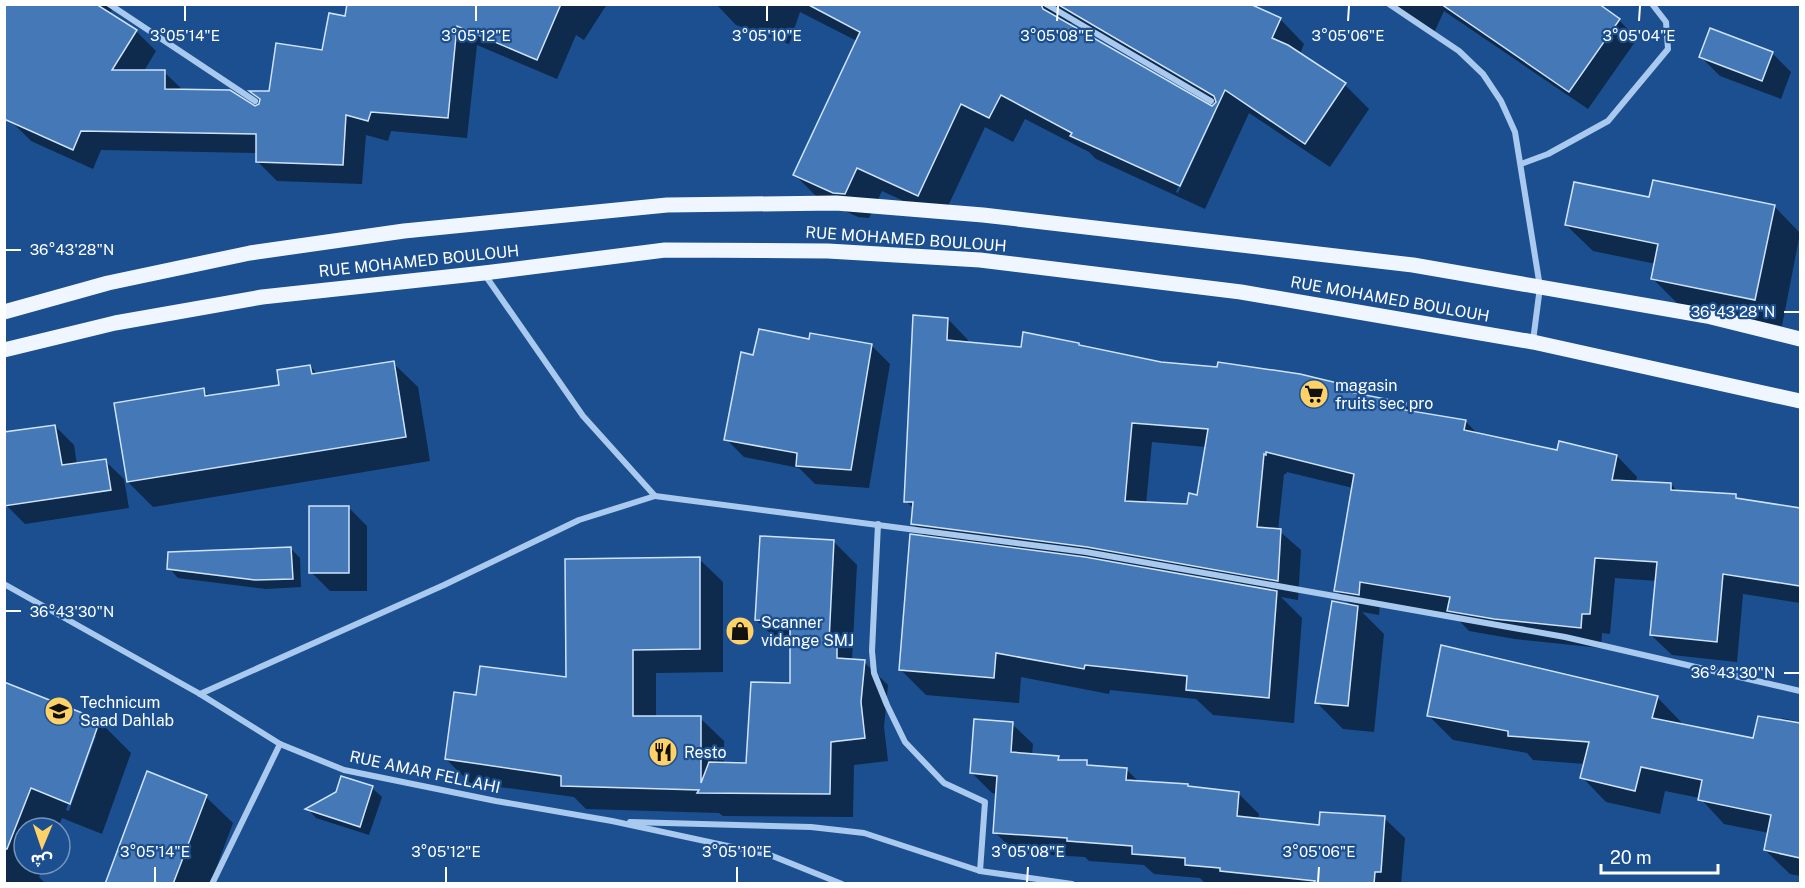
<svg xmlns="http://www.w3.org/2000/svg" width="1805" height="888" viewBox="0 0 1805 888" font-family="'Public Sans','Noto Sans Arabic',sans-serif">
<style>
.shadow{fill:#0007;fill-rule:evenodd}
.building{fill:#4478b7;stroke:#cfe3fa;stroke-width:1.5;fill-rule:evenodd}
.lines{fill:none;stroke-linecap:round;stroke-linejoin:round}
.minor{stroke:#a9c9ee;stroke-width:6}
.primary{stroke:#f0f6ff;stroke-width:15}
.ticks{fill:none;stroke:#fff;stroke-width:2}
.labels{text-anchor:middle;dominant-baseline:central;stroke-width:4.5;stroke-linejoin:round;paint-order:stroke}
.street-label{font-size:16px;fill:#fff;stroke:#1b4f8f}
.poi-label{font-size:16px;fill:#fff;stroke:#1b4f8f;text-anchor:start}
.ticks-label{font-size:15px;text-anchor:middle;fill:#fff;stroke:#1b4f8f;stroke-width:4.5;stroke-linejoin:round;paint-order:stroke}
</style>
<rect width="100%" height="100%" fill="#1b4f8f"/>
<g class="shadow">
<polygon points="4,4 114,4 110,14 136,31 156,51 144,71 164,72 184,91 257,107 261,101 253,93 270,93 323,52 404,29 412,4 607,4 584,40 576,35 557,79 477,45 467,138 391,131 388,141 366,135 362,184 277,181 257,161 257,153 101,150 93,169 31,141 11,121"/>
<path d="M 716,4 L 1247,4 L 1280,19 L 1304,44 L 1300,54 L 1345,85 L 1369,109 L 1330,167 L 1249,113 L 1205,209 L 1096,159 L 1089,152 L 1025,119 L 1013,142 L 985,127 L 942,219 L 882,191 L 869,218 L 858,217 L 819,199 L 795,175 L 857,41 L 800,12 L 789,44 L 736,25 ZM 1064,23 L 1074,23 L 1218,108 L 1208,107 ZM 1211,116 L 1214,116 L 1178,193 L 1176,192 Z"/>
<polygon points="1396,4 1596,4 1619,20 1637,39 1588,109 1444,11 1434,33 1409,17"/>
<polygon points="1772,53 1791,72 1781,99 1720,76 1701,57"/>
<polygon points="1651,199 1774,206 1800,233 1782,326 1680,306 1653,279 1656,264 1593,251 1566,225"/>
<path d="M 948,319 L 968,340 L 968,344 L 1022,349 L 1079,344 L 1081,347 L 1161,363 L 1345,386 L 1353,394 L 1405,404 L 1414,413 L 1465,421 L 1478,434 L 1558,452 L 1617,456 L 1637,477 L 1636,482 L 1671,484 L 1678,492 L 1735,495 L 1740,500 L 1800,509 L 1800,603 L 1743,594 L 1737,662 L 1672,655 L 1651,635 L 1657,581 L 1615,578 L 1610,634 L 1602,633 L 1601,648 L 1515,639 L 1469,631 L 1453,614 L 1380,602 L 1379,615 L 1362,612 L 1384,634 L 1374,732 L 1343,729 L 1316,702 L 1351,606 L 1336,590 L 1353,488 L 1287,472 L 1286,474 L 1284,474 L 1278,530 L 1301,550 L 1298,600 L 1281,597 L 1302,618 L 1294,723 L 1213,715 L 1196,699 L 1110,690 L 1109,694 L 1021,677 L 1019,703 L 926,695 L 901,670 L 927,538 L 912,523 L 914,509 L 906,501 ZM 1152,442 L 1206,447 L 1199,496 L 1189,506 L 1146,504 Z"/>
<polygon points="810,341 871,345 890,364 869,488 815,484 799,468 744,457 726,439 755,356"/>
<polygon points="393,363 418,387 430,461 153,507 128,482 203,390 210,397 281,386 310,366 318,375"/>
<polygon points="55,426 74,445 77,465 105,461 124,479 129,508 25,524 6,505"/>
<polygon points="348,507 367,526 367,591 330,591 311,572"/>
<polygon points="834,542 857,565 852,660 864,662 888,685 884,727 888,761 854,765 853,817 723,816 719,813 586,809 574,797 470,783 446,759 477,697 568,679 699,559 723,582 723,672 656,673 656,718 700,718 724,741 724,764 747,764 791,684 791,644 780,643 756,620"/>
<polygon points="290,548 300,558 301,587 266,589 178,578 169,568"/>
<path d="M 4,687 L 99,721 L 131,753 L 102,834 L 62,818 L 58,828 L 24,828 L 24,864 L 44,864 L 39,877 L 46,884 L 4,884 ZM 93,736 L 96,736 L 69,811 L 66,810 Z"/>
<polygon points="1657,697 1681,722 1680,725 1755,740 1781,721 1782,718 1800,722 1800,876 1790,874 1765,850 1769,833 1724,824 1700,798 1665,791 1660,814 1606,802 1582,777 1585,764 1533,760 1527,753 1453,740 1428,715"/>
<polygon points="1012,724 1033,744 1032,755 1058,757 1063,762 1086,762 1091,767 1126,769 1139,782 1238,793 1259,814 1258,820 1320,827 1384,818 1405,838 1401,884 1206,884 1200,878 1154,874 1144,865 1089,861 1085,857 1015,853 995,832 998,794 992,793 972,773"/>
<polygon points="372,788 382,797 369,835 316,818 308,809 337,794"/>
<polygon points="206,797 233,823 210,884 107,884"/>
</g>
<g class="building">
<polygon points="4,4 96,4 137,30 112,70 165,70 165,89 230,90 255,106 259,104 260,99 249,91 269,91 276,43 322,50 329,13 345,16 347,4 561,4 537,60 457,26 448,118 371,112 368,121 346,115 343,165 256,162 256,134 81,131 73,150 4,119"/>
<polygon points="807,4 1041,4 1043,9 1212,106 1216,102 1214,96 1057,4 1250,4 1281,18 1272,38 1288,45 1346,83 1305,144 1225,90 1180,186 1070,136 1072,133 1001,95 989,118 961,104 918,196 857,168 845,194 833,193 793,175 860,32"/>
<polygon points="1441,4 1599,4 1620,19 1569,92"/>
<polygon points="1710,28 1773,52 1762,81 1699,57"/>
<polygon points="1653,180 1775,205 1755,300 1651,279 1658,244 1565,225 1574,182 1649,197"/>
<path d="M 913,315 L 948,318 L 947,340 L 1021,347 L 1023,332 L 1079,343 L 1079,345 L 1161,362 L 1217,367 L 1218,362 L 1300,374 L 1346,385 L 1345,391 L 1406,403 L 1405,410 L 1466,420 L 1464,430 L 1557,450 L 1559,441 L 1617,455 L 1612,480 L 1671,483 L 1671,490 L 1736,494 L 1736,498 L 1800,508 L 1800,586 L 1723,574 L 1717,642 L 1650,635 L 1657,562 L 1595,558 L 1590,614 L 1582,614 L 1581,628 L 1494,619 L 1447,611 L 1450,597 L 1360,582 L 1359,595 L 1334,591 L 1354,474 L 1266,452 L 1266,455 L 1264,454 L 1257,527 L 1281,529 L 1278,581 L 1087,547 L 911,524 L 913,502 L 904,502 ZM 1132,423 L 1208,429 L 1197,495 L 1189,493 L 1187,504 L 1125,501 Z"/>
<polygon points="759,329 809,339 810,333 872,344 851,470 796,466 797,453 724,440 741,352 753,355"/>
<polygon points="394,361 406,437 127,482 114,403 204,388 205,396 279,385 277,370 310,365 312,374"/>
<polygon points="55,425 62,465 106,459 111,490 4,506 4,432"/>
<rect x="309" y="506" width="40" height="67"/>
<polygon points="910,534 1085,557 1277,591 1269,698 1186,690 1187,676 1085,665 1084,669 996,653 994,678 899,670"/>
<polygon points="760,536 834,540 829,642 837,642 837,658 865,660 861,702 865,738 831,742 830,794 697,793 699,790 561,786 561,776 445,759 454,692 476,695 480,666 566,677 565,559 700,557 700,649 633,650 633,716 701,716 701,783 709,762 746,763 751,682 790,683 790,622 755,620"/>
<polygon points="291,547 293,579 255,580 167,569 168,552"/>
<polygon points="1332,601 1358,606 1348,706 1315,703"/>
<polygon points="1441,645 1658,696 1652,718 1753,738 1758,716 1800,723 1800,858 1764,850 1771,815 1698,800 1702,780 1641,767 1635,791 1580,778 1589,742 1508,736 1508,731 1427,716"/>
<polygon points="4,682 100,720 70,804 31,788 7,849 4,849"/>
<polygon points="974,719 1013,722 1011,752 1059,756 1058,760 1087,760 1087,765 1127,768 1126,780 1188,784 1188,786 1239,792 1237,816 1319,825 1320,812 1385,816 1381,872 1375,872 1374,884 1314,884 1315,881 1220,871 1220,868 1185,865 1185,858 1132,854 1132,846 1067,841 1067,838 993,833 997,776 970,773"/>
<polygon points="147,771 207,795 173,884 105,884"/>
<polygon points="341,776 373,786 360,827 305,809 336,792"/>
</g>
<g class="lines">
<g class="minor">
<polyline points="109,4 255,101"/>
<polyline points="1046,4 1211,101"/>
<polyline points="1389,4 1459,51 1483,74 1501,101 1515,132 1540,287 1533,341"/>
<polyline points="1521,164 1548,154 1608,121 1668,49 1666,22 1652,4"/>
<polyline points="485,275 583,416 655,496 1086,552 1565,637 1800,691"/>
<polyline points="878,524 872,651 874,673 887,705 905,742 944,783 985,802 980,871"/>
<polyline points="4,584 200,694 280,744 344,770 496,801 612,821 770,855 842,884"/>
<polyline points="200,694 444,585 579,520 655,496"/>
<polyline points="630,822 811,827 864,833 980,871 1072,884"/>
<polyline points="212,884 280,744"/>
</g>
<g class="primary">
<polyline points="4,312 108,283 250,253 404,231 667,205 836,203 983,215 1413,265 1707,316 1800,339"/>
<polyline points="4,350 115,323 262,297 484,273 665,250 828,251 980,260 1241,292 1533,342 1800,401"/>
</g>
</g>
<path class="ticks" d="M 185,21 L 185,6M 476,21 L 476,6M 767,21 L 767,6M 1057,21 L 1058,6M 1348,21 L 1349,6M 1639,21 L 1640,6M 6,250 L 21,250M 1784,312 L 1799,312M 6,611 L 21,611M 1784,673 L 1799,673M 155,882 L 155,867M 446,882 L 446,867M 737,882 L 737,867M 1027,882 L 1028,867M 1318,882 L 1319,867"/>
<defs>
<g id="supermarket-disc" transform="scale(1.5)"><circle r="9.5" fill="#ffd166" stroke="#1b4f8f"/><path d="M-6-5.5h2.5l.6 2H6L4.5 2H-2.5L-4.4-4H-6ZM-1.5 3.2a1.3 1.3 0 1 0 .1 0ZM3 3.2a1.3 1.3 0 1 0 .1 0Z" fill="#111"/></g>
<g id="shop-disc" transform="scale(1.5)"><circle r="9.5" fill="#ffd166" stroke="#1b4f8f"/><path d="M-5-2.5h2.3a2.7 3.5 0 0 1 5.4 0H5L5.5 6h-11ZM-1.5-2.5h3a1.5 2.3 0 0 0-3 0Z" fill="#111"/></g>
<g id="school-disc" transform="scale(1.5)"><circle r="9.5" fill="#ffd166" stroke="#1b4f8f"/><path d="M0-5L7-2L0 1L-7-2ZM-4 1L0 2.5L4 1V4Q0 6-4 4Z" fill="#111"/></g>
<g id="restaurant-disc" transform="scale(1.5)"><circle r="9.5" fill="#ffd166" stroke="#1b4f8f"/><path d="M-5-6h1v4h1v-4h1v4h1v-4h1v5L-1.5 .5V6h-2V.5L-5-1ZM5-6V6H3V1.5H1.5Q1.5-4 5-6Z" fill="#111"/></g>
</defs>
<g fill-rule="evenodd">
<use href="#supermarket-disc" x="1314" y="394"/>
<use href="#shop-disc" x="740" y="631"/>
<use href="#school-disc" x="59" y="711"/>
<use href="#restaurant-disc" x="663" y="752"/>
</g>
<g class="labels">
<g class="street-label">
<text transform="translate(906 239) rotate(4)">RUE MOHAMED BOULOUH</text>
<text transform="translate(419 261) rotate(-6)">RUE MOHAMED BOULOUH</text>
<text transform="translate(1390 299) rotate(10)">RUE MOHAMED BOULOUH</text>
<text transform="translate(425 772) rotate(12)">RUE AMAR FELLAHI</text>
</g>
<g class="poi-label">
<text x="1335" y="385">magasin<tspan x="1335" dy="18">fruits sec pro</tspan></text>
<text x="761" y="622">Scanner<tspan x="761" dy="18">vidange SMJ</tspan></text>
<text x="80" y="702">Technicum<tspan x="80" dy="18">Saad Dahlab</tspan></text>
<text x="684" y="752">Resto</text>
</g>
</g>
<g class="ticks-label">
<text x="185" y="41">3°05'14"E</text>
<text x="476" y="41">3°05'12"E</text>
<text x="767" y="41">3°05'10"E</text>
<text x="1057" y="41">3°05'08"E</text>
<text x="1348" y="41">3°05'06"E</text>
<text x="1639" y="41">3°05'04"E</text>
<text x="72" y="255">36°43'28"N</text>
<text x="1733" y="317">36°43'28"N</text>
<text x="72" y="617">36°43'30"N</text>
<text x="1733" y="678">36°43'30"N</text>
<text x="155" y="857">3°05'14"E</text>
<text x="446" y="857">3°05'12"E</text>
<text x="737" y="857">3°05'10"E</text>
<text x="1028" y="857">3°05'08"E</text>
<text x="1319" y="857">3°05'06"E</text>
</g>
<rect width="1805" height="888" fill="none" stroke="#ffffff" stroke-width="12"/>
<g transform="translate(42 846) rotate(182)"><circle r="28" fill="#1b4f8f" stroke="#7695bc" stroke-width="1.5"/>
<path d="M0-4.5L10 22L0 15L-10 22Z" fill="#ffd166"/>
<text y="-9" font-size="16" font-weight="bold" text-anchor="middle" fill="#ffffff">ش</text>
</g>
<path d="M1601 864v9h117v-9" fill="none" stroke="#ffffff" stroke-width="3"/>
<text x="1610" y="864" font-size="18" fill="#ffffff" stroke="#1b4f8f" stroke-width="4.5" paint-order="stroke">20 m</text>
</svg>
